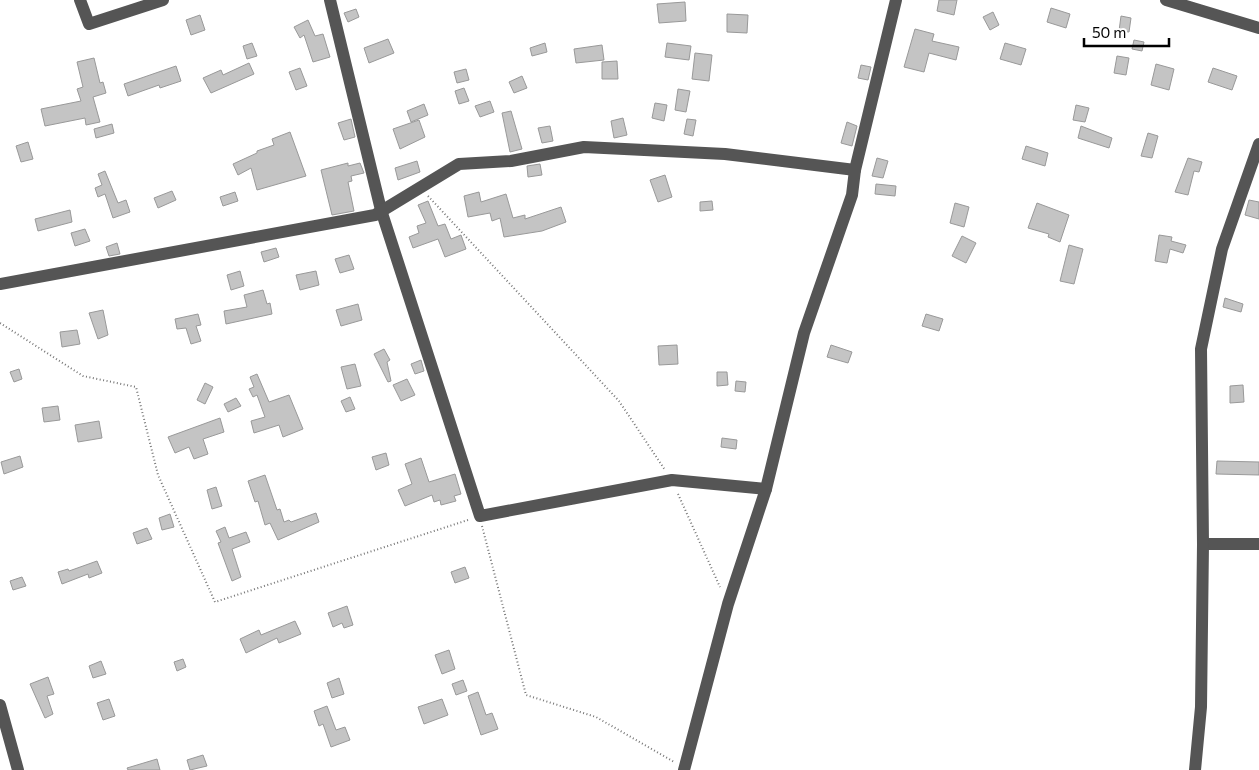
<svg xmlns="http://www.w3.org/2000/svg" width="1259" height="770" viewBox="0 0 1259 770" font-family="Commissioner,sans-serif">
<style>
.building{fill:#c4c4c4;stroke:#999}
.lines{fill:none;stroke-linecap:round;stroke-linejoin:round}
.path{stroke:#777;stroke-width:2;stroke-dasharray:1 2.5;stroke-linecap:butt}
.minor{stroke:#555;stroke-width:12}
</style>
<rect width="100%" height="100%" fill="#fff"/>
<g class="building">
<polygon points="939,0 957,0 954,15 937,11"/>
<polygon points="685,2 686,21 659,23 657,4"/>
<polygon points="1051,8 1070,14 1066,28 1047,22"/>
<polygon points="356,9 359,17 348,22 344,13"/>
<polygon points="993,12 999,25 990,30 983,17"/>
<polygon points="727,14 748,15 747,33 727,32"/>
<polygon points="200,15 205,30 191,35 186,20"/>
<polygon points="1121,16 1131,18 1129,32 1119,31"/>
<polygon points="308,20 315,36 323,34 330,57 313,62 304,35 300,38 294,27"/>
<polygon points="915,29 934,34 932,41 959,47 956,60 929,53 924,72 904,67"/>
<polygon points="388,39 394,53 369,63 364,48"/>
<polygon points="1134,40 1144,42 1142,51 1132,49"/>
<polygon points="252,43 257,56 247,59 243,46"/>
<polygon points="545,43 547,52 532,56 530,48"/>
<polygon points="667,43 691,46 689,60 665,57"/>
<polygon points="1005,43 1026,49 1021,65 1000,59"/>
<polygon points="602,45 604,60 576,63 574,49"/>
<polygon points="695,53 712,55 709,81 692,79"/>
<polygon points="1117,56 1129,58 1126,75 1114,73"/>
<polygon points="94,58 100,83 103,82 106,93 93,97 100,122 86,125 85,118 45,126 41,109 81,101 77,89 83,87 77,62"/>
<polygon points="617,61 618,79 602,79 602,62"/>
<polygon points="249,63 254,74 211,93 203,78 221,70 223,75"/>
<polygon points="1156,64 1174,69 1169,90 1151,85"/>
<polygon points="861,65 871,67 868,80 858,78"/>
<polygon points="176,66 181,81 160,88 159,85 128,96 124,84"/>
<polygon points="300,68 307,86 296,90 289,72"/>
<polygon points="1213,68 1237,76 1232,90 1208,82"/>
<polygon points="466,69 469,80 457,83 454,72"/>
<polygon points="522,76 527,88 514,93 509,82"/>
<polygon points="464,88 469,101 459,104 455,91"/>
<polygon points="678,89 690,91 686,112 675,110"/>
<polygon points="490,101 494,112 480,117 475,106"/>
<polygon points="655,103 667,105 664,121 652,118"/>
<polygon points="424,104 428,115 411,122 407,111"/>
<polygon points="1076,105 1089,108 1085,122 1073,120"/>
<polygon points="511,111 522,149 510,152 502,113"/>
<polygon points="623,118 627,135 614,138 611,121"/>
<polygon points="351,119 355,137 344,140 338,123"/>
<polygon points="687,119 696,120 693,136 684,134"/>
<polygon points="419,120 425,137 400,149 393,129"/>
<polygon points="847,122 857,126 852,146 841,143"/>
<polygon points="112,124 114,133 96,138 94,129"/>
<polygon points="550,126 553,141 542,143 538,128"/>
<polygon points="1081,126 1112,138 1109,148 1078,138"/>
<polygon points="290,132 306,176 257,190 251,168 238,175 233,164 257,153 257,151 274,145 272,139"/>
<polygon points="1148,133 1158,136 1152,158 1141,156"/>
<polygon points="28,142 33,159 21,162 16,146"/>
<polygon points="1026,146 1048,153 1045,166 1022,159"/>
<polygon points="877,158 888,161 883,178 872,176"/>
<polygon points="1188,158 1202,162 1199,172 1194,171 1188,195 1175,192"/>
<polygon points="417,161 420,172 398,180 395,168"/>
<polygon points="348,163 348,166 360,163 364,173 351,176 352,181 348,182 354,211 332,215 321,170"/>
<polygon points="540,164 542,175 528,177 527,166"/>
<polygon points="105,171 118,203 126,200 130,212 113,218 105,194 98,197 95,188 102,185 98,174"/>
<polygon points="665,175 672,197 658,202 650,180"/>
<polygon points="876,184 896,186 895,196 875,194"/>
<polygon points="172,191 176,200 158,208 154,198"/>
<polygon points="235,192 238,201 223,206 220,197"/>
<polygon points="479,192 481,202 506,194 513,218 525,215 525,219 561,207 566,222 542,231 504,237 500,218 492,221 490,213 468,217 464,196"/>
<polygon points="1249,200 1259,202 1259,219 1245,215"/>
<polygon points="428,201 438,226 445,224 451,239 461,235 466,249 445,257 438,239 413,248 409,237 419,233 417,226 426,223 418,205"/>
<polygon points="712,201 713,210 700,211 700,202"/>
<polygon points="955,203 969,207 964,227 950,223"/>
<polygon points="1037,203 1069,215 1060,242 1048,237 1049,234 1028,228"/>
<polygon points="70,210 72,222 38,231 35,219"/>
<polygon points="85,229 90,241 75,246 71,233"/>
<polygon points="1159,235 1172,237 1171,241 1186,245 1183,253 1170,249 1167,263 1155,261"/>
<polygon points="962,236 976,243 966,263 952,256"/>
<polygon points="117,243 120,254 109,256 106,247"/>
<polygon points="1069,245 1083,249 1074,284 1060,281"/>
<polygon points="276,248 279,257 264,262 261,252"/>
<polygon points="349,255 354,269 340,273 335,259"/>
<polygon points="240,271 244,286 231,290 227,275"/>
<polygon points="316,271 319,285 300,290 296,275"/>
<polygon points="263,290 267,304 270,303 272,314 226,324 224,311 247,307 244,295"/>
<polygon points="1225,298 1243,304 1241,312 1223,307"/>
<polygon points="358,304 362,320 341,326 336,310"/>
<polygon points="103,310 108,335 98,339 89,313"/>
<polygon points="198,314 201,325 196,326 201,341 191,344 186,328 177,329 175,319"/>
<polygon points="926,314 943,319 939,331 922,326"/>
<polygon points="77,330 80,344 62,347 60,332"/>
<polygon points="677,345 678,364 659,365 658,346"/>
<polygon points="831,345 852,352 848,363 827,357"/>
<polygon points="384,349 390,360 387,362 391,381 388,382 374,354"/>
<polygon points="421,360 424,371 415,374 411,364"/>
<polygon points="355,364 361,386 347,389 341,367"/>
<polygon points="19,369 22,379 14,382 10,372"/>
<polygon points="717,372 727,372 728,385 717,386"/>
<polygon points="257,374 269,402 289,395 303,429 283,437 279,425 254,433 251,421 265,417 257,395 253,397 249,389 254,387 250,377"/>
<polygon points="407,379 415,395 401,401 393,385"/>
<polygon points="736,381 746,382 745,392 735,391"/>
<polygon points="205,383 213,387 205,404 197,400"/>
<polygon points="1243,385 1244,402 1230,403 1230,386"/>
<polygon points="350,397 355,409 346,412 341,401"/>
<polygon points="236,398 241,406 228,412 224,404"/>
<polygon points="58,406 60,420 44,422 42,408"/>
<polygon points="220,418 224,432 203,439 208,454 194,459 189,447 175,453 168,437"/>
<polygon points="99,421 102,438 78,442 75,425"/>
<polygon points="722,438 737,440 736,449 721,447"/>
<polygon points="386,453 389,465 376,470 372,457"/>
<polygon points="20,456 23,467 4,474 1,462"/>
<polygon points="421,458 429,482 455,474 461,494 454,496 456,501 441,505 440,500 434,502 432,495 405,506 398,490 412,484 405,464"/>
<polygon points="1217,461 1259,462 1259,475 1216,474"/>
<polygon points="265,475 277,510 280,509 284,522 289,520 291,522 316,513 319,522 278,540 270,523 265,525 258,501 255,502 248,481"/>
<polygon points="216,487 222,506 212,509 207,490"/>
<polygon points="170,514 174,527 162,530 159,518"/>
<polygon points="225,527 229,538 246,532 250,542 232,549 241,577 232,581 218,543 221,542 216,531"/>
<polygon points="147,528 152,539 137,544 133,533"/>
<polygon points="97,561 102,573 89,578 88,574 62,584 58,572 68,569 69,571"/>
<polygon points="465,567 469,578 455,583 451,572"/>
<polygon points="22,577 26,586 13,590 10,581"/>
<polygon points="347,606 353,625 344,628 342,623 333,627 328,613"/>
<polygon points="295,621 301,634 279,643 277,638 246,653 240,639 259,630 261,635"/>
<polygon points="449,650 455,669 442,674 435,655"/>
<polygon points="183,659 186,667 177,671 174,662"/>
<polygon points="101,661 106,674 93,678 89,666"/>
<polygon points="48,677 54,694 47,696 53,714 45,718 30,684"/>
<polygon points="339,678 344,694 332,698 327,683"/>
<polygon points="463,680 467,691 456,695 452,684"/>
<polygon points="478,692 486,715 492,713 498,729 481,735 468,696"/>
<polygon points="109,699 115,716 103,720 97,703"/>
<polygon points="442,699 448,715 424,724 418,707"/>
<polygon points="327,706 336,730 345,727 350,740 331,747 323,724 319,726 314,711"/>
<polygon points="203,755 207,766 190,770 187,760"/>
<polygon points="157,759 160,770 128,770 127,768"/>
</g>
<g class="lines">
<g class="path">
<polyline points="428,196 619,401 665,470"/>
<polyline points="0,323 83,376 136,387 158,475 215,602 468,520"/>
<polyline points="678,494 720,587"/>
<polyline points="482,526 526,695 596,717 674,762"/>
</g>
<g class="minor">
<polyline points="80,0 89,24 163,0"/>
<polyline points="330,0 381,210 480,516 672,480 766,489"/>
<polyline points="1166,0 1259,28"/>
<polyline points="0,284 375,215 459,164 511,161 584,147 725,154 855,170"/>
<polyline points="1203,544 1259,544"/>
<polyline points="0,705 18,770"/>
<polyline points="684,770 728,604 766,489 804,333 852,195 855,170 896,0"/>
<polyline points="1195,770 1201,707 1203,544 1201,349 1222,249 1259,144"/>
</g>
</g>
<path d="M1084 38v8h85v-8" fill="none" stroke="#000000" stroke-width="2.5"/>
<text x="1092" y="38" font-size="15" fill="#000000" stroke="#ffffff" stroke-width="4" paint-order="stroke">50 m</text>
</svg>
